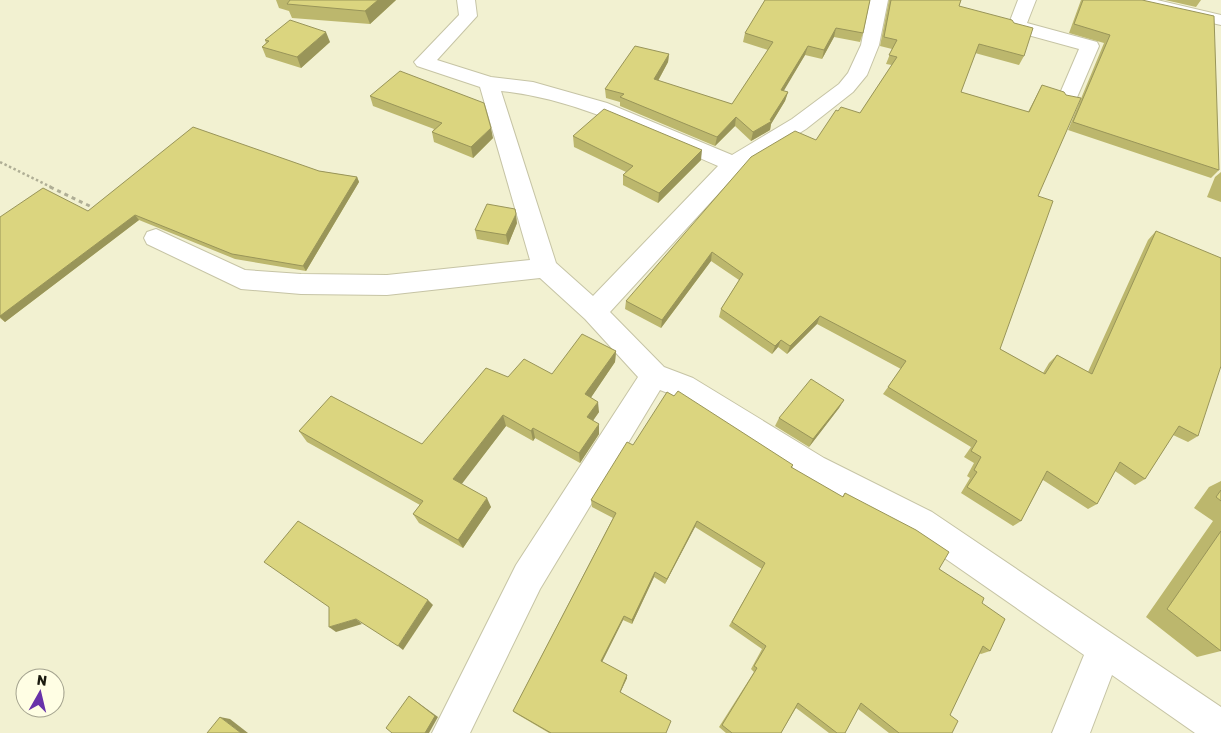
<svg xmlns="http://www.w3.org/2000/svg" width="1221" height="733" viewBox="0 0 1221 733" font-family="Rubik,sans-serif">
<style>
.lines{fill:none;stroke-linecap:round;stroke-linejoin:round}
.minor-casing{stroke:#c6c4a5;stroke-width:2}
.path-far1{stroke:#afae95;stroke-width:2.5;stroke-dasharray:2.5 2.5;stroke-linecap:butt}
.path{stroke:#afae95;stroke-width:3;stroke-dasharray:4 4;stroke-linecap:butt}
.minor{fill:#fff;fill-rule:evenodd}
.wall{fill:#bcb76d}
.shaded-wall{fill:#999559}
.building{fill:#dbd57f;stroke:#999559}
</style>
<rect width="100%" height="100%" fill="#f2f1d1"/>
<g class="lines">
<g class="minor-casing">
<g id="minor">
<path d="M 457,0 L 475,0 L 477,16 L 437,60 L 491,77 L 533,82 L 607,103 L 732,155 L 792,119 L 839,84 L 848,73 L 861,45 L 870,0 L 888,0 L 879,45 L 867,75 L 853,92 L 806,129 L 741,169 L 610,312 L 664,367 L 693,378 L 824,458 L 932,512 L 1221,707 L 1221,733 L 1195,733 L 1112,675 L 1090,733 L 1052,733 L 1084,655 L 910,534 L 802,478 L 673,395 L 660,390 L 540,589 L 470,733 L 432,733 L 516,565 L 638,377 L 585,319 L 540,278 L 387,295 L 301,294 L 241,289 L 147,244 L 144,238 L 147,232 L 156,229 L 245,270 L 301,274 L 387,275 L 530,260 L 480,87 L 417,66 L 414,62 L 459,15 ZM 501,91 C 578,99 648,136 718,166 L 593,296 L 556,263 Z"/>
<polygon points="1018,0 1036,0 1027,23 1097,42 1099,46 1075,102 1068,104 1061,102 1058,98 1079,49 1010,30 1008,26"/>
<polygon points="1124,0 1157,0 1221,15 1221,25 1127,4"/>
</g>
</g>
<polyline class="path-far1" points="0,162 53,188"/>
<polyline class="path" points="50,187 96,209"/>
<use href="#minor" class="minor"/>
</g>
<g class="wall">
<polygon points="276,0 396,0 370,24 292,18 289,11 279,8"/>
<polygon points="765,0 863,33 860,42 834,37 822,59 805,55 783,91 788,92 785,101 771,124 770,130 751,141 735,126 715,146 620,106 620,102 606,98 605,89 669,54 668,62 658,81 732,104 768,50 743,42 745,33"/>
<polygon points="889,0 961,0 959,6 1024,56 1019,65 975,53 961,92 1028,112 1042,85 1038,196 1000,349 1043,373 1049,363 1057,355 1088,372 1148,240 1156,231 1198,436 1188,442 1173,435 1145,479 1135,485 1115,471 1097,504 1088,509 1043,480 1021,521 1013,526 961,493 970,478 967,476 974,463 964,457 971,447 883,394 901,369 817,324 787,354 778,347 772,354 719,317 721,309 739,280 711,261 661,328 625,309 626,301 816,140 860,113 892,65 886,64 892,49 880,46"/>
<polygon points="1081,0 1142,0 1219,170 1211,178 1068,130 1104,43 1069,33"/>
<polygon points="1165,0 1201,0 1196,7"/>
<polygon points="265,40 330,42 301,68 266,57 262,47 266,43"/>
<polygon points="370,96 493,138 473,158 434,142 432,132 434,129 373,106"/>
<polygon points="573,136 701,160 658,203 623,185 623,175 626,172 574,147"/>
<polygon points="319,171 357,177 359,182 306,271 235,259 139,220 5,322 0,318 0,217 88,211"/>
<polygon points="1221,172 1221,202 1207,197 1215,177"/>
<polygon points="517,223 508,245 477,239 475,230"/>
<polygon points="616,351 615,362 591,397 599,412 593,420 599,434 580,463 535,438 533,441 506,426 461,484 491,507 463,548 419,523 413,514 420,505 307,442 299,431 422,444 508,377 552,374"/>
<polygon points="844,400 839,408 809,447 775,426 779,418"/>
<polygon points="633,445 793,465 792,468 842,497 845,493 982,603 990,651 981,654 979,653 950,715 952,733 889,733 858,709 845,733 829,733 796,708 781,733 726,733 719,727 754,672 751,669 762,649 729,626 762,569 695,527 665,584 654,577 632,624 623,620 602,662 627,675 627,678 620,693 666,733 549,733 515,713 513,711 613,518 592,507 591,500"/>
<polygon points="1221,481 1221,651 1197,657 1146,617 1213,521 1194,508 1209,487"/>
</g>
<g class="shaded-wall">
<polygon points="378,0 396,0 370,24 365,11"/>
<polygon points="836,28 834,37 822,59 824,50"/>
<polygon points="326,32 330,42 301,68 297,57"/>
<polygon points="808,46 805,55 779,99 781,90"/>
<polygon points="669,54 668,62 654,88 654,79"/>
<polygon points="788,92 785,101 771,124 770,130 751,141 753,132 770,120"/>
<polygon points="736,117 735,126 715,146 717,137"/>
<polygon points="491,128 493,138 473,158 471,147"/>
<polygon points="702,150 701,160 658,203 659,193"/>
<polygon points="357,177 359,182 306,271 303,266"/>
<polygon points="516,214 517,223 508,245 506,235"/>
<polygon points="135,215 139,220 5,322 0,317 0,316"/>
<polygon points="712,252 711,261 661,328 662,320"/>
<polygon points="820,316 817,324 787,354 790,346"/>
<polygon points="781,340 778,347 772,354 775,346"/>
<polygon points="616,351 615,362 586,405 585,394"/>
<polygon points="844,400 839,408 809,447 813,439"/>
<polygon points="598,402 599,412 588,428 587,417"/>
<polygon points="503,415 506,426 458,489 453,479"/>
<polygon points="599,424 599,434 580,463 579,453"/>
<polygon points="533,428 535,438 533,441 531,431"/>
<polygon points="487,498 491,507 463,548 458,540"/>
<polygon points="697,521 695,527 665,584 667,579"/>
<polygon points="655,572 654,577 632,624 632,620"/>
<polygon points="428,600 433,605 403,650 398,646"/>
<polygon points="624,616 623,620 601,664 601,661"/>
<polygon points="356,619 362,624 336,632 329,627"/>
<polygon points="627,675 627,678 619,695 620,692"/>
<polygon points="409,696 438,717 429,733 425,733"/>
<polygon points="220,717 230,719 248,733 241,733"/>
</g>
<g class="building">
<polygon points="290,0 378,0 365,11 287,4"/>
<polygon points="765,0 870,0 863,33 836,28 824,50 808,46 781,90 788,92 770,120 772,121 753,132 736,117 717,137 620,97 624,94 605,89 635,46 669,54 654,79 732,104 773,42 745,33"/>
<polygon points="891,0 961,0 959,6 1012,20 1014,23 1033,28 1024,56 979,44 961,92 1029,112 1042,85 1064,92 1066,95 1081,98 1038,196 1053,201 1000,349 1045,374 1057,355 1092,374 1156,231 1221,258 1221,366 1198,436 1179,426 1145,479 1120,462 1097,504 1047,471 1021,521 967,487 977,472 974,470 981,457 971,451 977,441 888,387 906,361 820,316 790,346 781,340 775,346 721,309 743,274 712,252 662,320 626,301 751,157 795,131 816,140 836,110 838,111 841,107 860,113 897,57 889,55 897,40 884,37"/>
<polygon points="1083,0 1142,0 1214,16 1219,170 1073,122 1110,35 1074,24"/>
<polygon points="290,20 326,32 297,57 262,47 269,41 265,40"/>
<polygon points="400,71 484,103 491,128 471,147 432,132 442,123 370,96"/>
<polygon points="604,109 702,150 659,193 623,175 633,166 573,136"/>
<polygon points="193,127 319,171 357,177 303,266 232,254 135,215 0,316 0,217 43,188 88,211"/>
<polygon points="487,204 515,209 516,214 506,235 475,230"/>
<polygon points="582,334 616,351 585,394 598,402 587,417 599,424 579,453 533,428 531,431 503,415 453,479 487,498 458,540 413,514 423,501 299,431 331,396 422,444 486,368 508,377 524,359 552,374"/>
<polygon points="811,379 844,400 813,439 779,418"/>
<polygon points="678,391 793,465 791,467 843,497 845,493 916,530 949,552 939,569 984,598 982,603 1005,619 990,651 983,646 950,715 958,721 952,733 899,733 861,703 845,733 837,733 798,703 781,733 732,733 722,725 757,668 754,666 766,646 732,622 765,563 697,521 667,579 655,572 632,620 624,616 601,661 627,675 620,692 671,721 666,733 551,733 513,711 616,513 591,500 627,442 633,445 667,392 674,396"/>
<polygon points="1221,490 1221,501 1216,497"/>
<polygon points="298,521 428,600 398,646 356,619 329,627 329,607 264,562"/>
<polygon points="1221,531 1221,651 1167,609"/>
<polygon points="409,696 435,716 425,733 392,733 386,728"/>
<polygon points="220,717 241,733 207,733"/>
</g>
<g transform="translate(40 693) rotate(8)"><circle r="24" fill="#fffee4" stroke="#a4a38f"/>
<path d="M0-4L9 19L0 12L-9 19Z" fill="#6832a9"/>
<text y="-8" font-size="14" font-weight="bold" text-anchor="middle" fill="#1b1a0f">N</text>
</g>
</svg>
